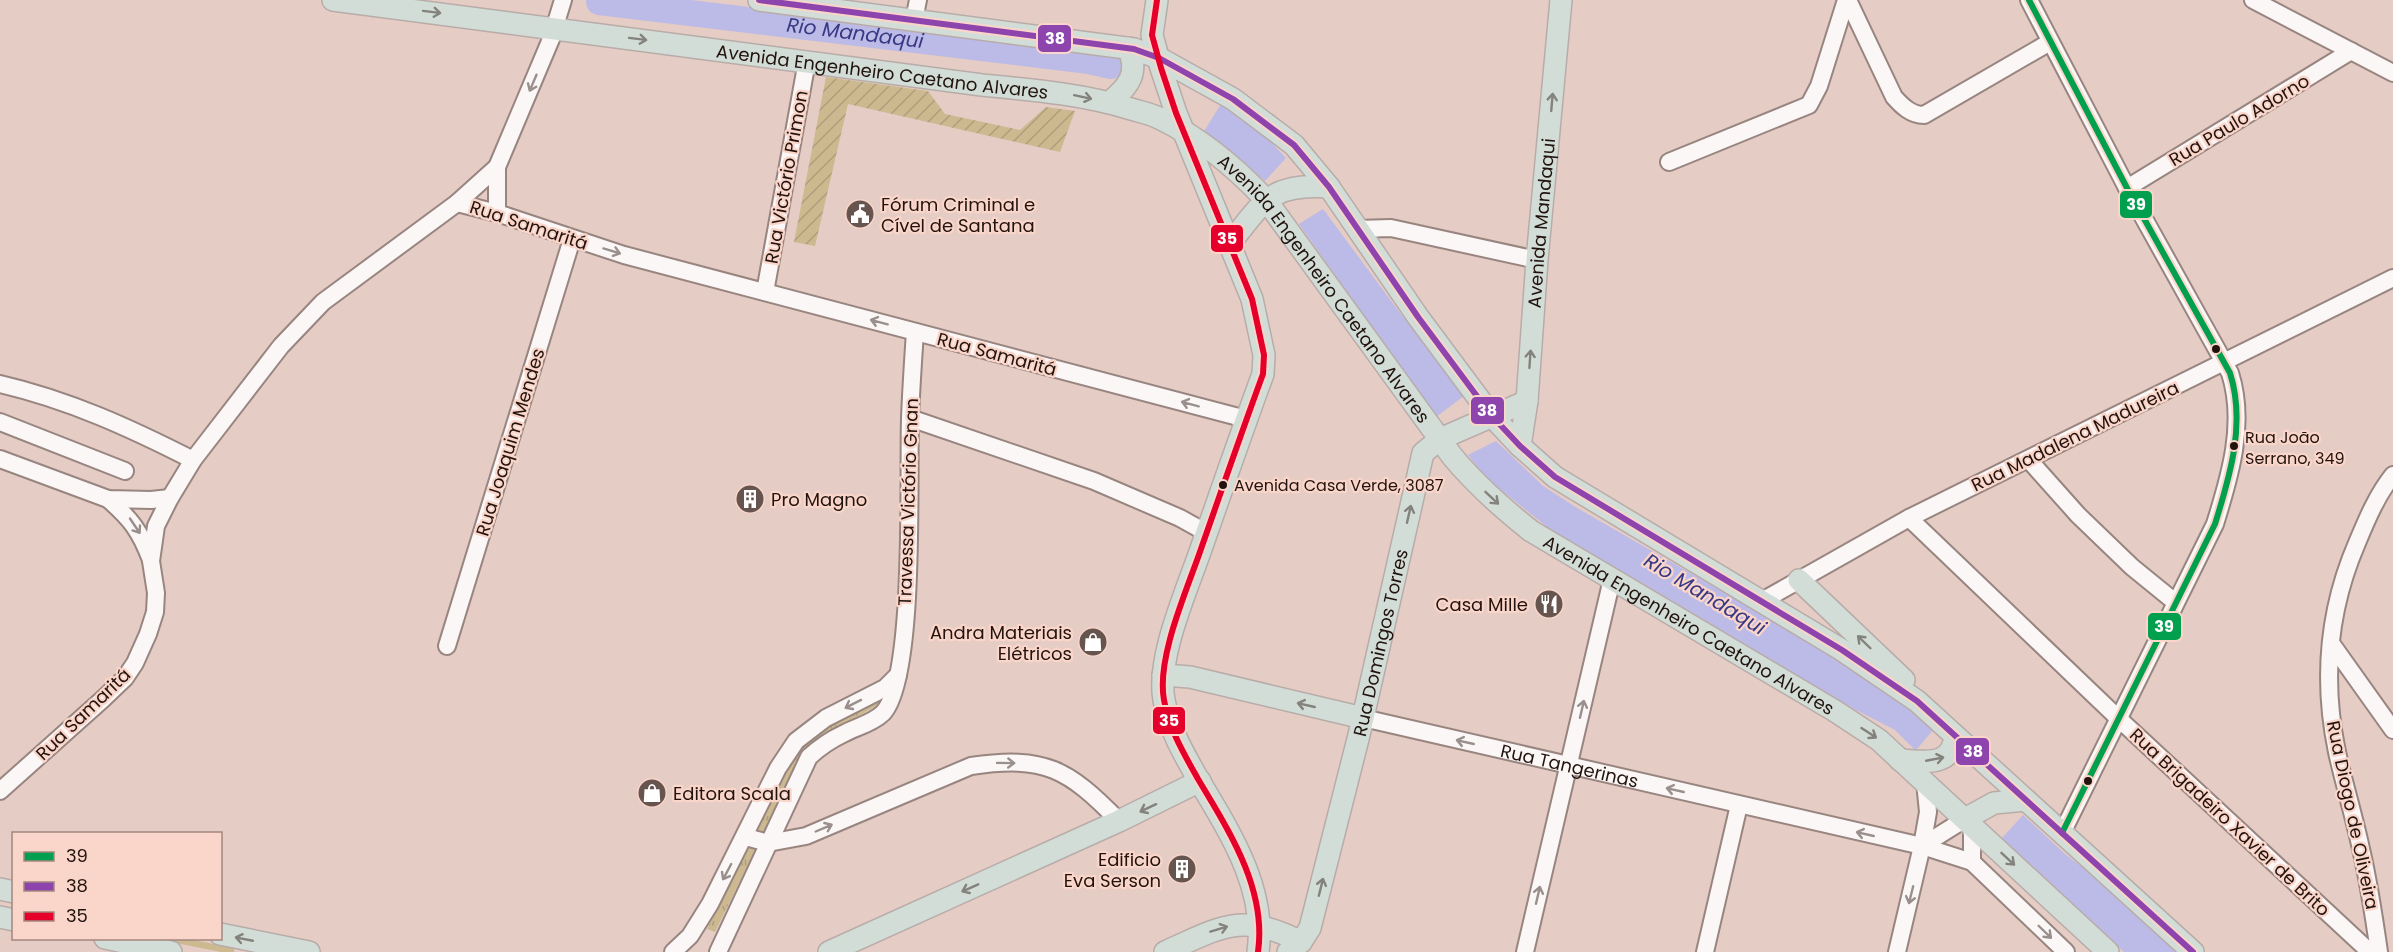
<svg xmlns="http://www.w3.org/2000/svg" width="2393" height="952" viewBox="0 0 2393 952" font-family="Poppins,sans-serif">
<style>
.grass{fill:url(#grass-tufts)}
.garden{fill:url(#garden-furrows)}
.water{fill:#bcbae6}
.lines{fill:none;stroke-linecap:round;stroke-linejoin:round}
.river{stroke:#bcbae6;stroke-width:26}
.minor-casing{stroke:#988580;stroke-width:20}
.major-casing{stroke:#b8aca9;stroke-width:24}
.minor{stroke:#fbf7f6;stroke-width:16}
.major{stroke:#d3ddd7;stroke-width:21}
.bus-1-casing{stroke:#fad5c9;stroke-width:10}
.bus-2-casing{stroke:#fad5c9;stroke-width:10}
.bus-3-casing{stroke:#fad5c9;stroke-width:10}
.bus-1{stroke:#029f4e;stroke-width:6}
.bus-2{stroke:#8e44ad;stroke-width:6}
.bus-3{stroke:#e4002b;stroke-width:6}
.oneway{stroke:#83827d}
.oneway2{stroke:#99908e}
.bus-dot{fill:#22130e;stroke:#fad5c9;stroke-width:2}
.labels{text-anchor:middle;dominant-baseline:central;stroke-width:4.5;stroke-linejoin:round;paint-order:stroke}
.bus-label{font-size:16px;fill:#22130e;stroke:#fad5c9;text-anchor:start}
.street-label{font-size:18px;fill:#22130e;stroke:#fad5c9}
.poi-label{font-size:18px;fill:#22130e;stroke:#fad5c9;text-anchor:start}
.water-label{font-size:20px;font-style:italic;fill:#383985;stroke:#fad5c9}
.line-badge{stroke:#fad5c9;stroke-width:2}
.badge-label{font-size:16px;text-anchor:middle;font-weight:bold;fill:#fff}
</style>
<defs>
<pattern id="grass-tufts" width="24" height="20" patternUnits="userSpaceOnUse" patternTransform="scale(1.5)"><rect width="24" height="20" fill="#ccb990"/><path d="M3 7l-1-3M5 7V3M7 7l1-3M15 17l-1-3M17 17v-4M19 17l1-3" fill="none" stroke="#af9e7b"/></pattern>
<pattern id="garden-furrows" width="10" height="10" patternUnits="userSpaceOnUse" patternTransform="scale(1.5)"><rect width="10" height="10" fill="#ccb990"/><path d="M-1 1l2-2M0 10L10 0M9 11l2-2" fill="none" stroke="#af9e7b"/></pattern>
</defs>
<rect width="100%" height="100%" fill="#e5ccc5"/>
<g class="grass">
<polygon points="886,692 885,701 833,731 798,762 715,932 707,929 801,745 830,724"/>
<polygon points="156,939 189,939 234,948 234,952 221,952"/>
</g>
<polygon class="garden" points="826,77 928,91 945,114 1020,130 1046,107 1075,111 1060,152 848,104 815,246 794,242"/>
<g class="water">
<polygon points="1221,104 1263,134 1286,158 1265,181 1222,144 1203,133"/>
<polygon points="1323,209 1400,313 1420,335 1464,396 1436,417 1299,224"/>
<polygon points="1496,441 1543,486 1577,508 1842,660 1892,693 1934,729 1916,750 1914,749 1895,730 1854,709 1566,542 1487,479 1468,455"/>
<polygon points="2023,815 2065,854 2103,883 2177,952 2124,952 2001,839"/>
</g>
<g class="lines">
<path class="river" id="s1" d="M 599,2 L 1089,61 L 1111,66"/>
<g class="minor-casing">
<g id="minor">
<path d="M 1848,0 L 1894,97 C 1902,106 1911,115 1924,115 L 2050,42"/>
<path d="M 2029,0 L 2127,188 L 2230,373 C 2246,423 2230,476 2215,524 L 2062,833"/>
<polyline points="2253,0 2393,73"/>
<polyline points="914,20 918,0"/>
<polyline points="1669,162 1809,105 1819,86 1846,0"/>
<polyline points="2127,188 2351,51"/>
<polyline points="457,203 497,213 624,255 1246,419"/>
<polyline points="497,213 497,167 551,39 563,0"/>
<polyline points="1357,229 1391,228 1537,260"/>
<polyline points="765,292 807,61"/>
<path d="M 0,384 C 69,400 130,428 193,460"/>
<polyline points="910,418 1094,481 1180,518 1207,533"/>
<polyline points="0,422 125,471"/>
<polyline points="0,459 108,499 151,500 170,498"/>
<polyline points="2029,460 2078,515 2132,567 2175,602"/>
<path d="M 108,499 C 131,519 140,531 151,560"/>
<polyline points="1909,518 2118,718 2370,952"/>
<polyline points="1762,601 1909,518 2393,278"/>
<polyline points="2331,643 2393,730"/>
<polyline points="447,646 572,239"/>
<path id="s2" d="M 1363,718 L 1922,846 L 1972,862 L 2066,952"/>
<polyline points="0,791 103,699 125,678 135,663 148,634 155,612 156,593 151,561 156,526 170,498 193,460 281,346 323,302 457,203 497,167"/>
<polyline points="1972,826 1972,862"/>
<path d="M 746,837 L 768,843 L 806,836 L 971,766 C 1045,755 1068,769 1119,821"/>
<polyline points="1922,846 1928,812 1925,782"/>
<polyline points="673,952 690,936 710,904 778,768 796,741 826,718 885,688 898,675"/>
<path d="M 718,952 L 809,757 C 820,747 830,740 843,734 C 856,727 873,723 883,713 C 916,678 908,474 910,419 C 911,390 913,361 915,332"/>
<polyline points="1525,952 1612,579"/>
<polyline points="1705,952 1739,805"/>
<polyline points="1897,952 1922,846 1965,819"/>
<path d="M 2379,952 C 2374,917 2369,883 2361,849 C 2354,816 2344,784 2337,752 C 2322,680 2328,610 2357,543 C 2367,519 2377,495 2393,475"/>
</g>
</g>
<g class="major-casing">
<g id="major">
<path id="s3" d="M 333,0 L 982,85 C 1033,90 1082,94 1131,109 C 1141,112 1152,114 1161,119 C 1200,138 1236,168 1266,200 L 1452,456 C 1475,484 1502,508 1531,531 L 1835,711 L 1879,740 L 2108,952"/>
<polyline points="759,0 1134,49 1159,58 1233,99 1294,145 1329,187 1418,317 1491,415 1520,446 1555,477 1842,650 1917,701 2193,952"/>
<path d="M 1157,0 L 1152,35 L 1161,68 L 1176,113 L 1252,299 L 1264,355 L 1263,374 C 1242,431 1222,489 1202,546 C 1188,588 1156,657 1164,700 C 1169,729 1184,754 1198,779 C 1229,831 1267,889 1258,952"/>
<path d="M 1110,102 C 1128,87 1140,73 1128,48"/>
<path d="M 1229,244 C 1264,202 1269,183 1329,187"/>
<path id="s4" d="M 1520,446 L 1527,401 L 1537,260 L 1561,0"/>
<polyline points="1799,580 1904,680"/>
<polyline points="1163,675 1190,677 1363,718"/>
<path d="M 1900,760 C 1925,761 1952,768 1955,736"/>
<polyline points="1965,819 1994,803 2026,800"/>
<polyline points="0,889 14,892"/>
<polyline points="0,917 14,920"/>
<polyline points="220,934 309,952"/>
<polyline points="105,938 171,952"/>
<polyline points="829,952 1119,821 1200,781"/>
<path d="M 1165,952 C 1221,927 1242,911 1301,942"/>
<path id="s5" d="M 1288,952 L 1301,942 L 1310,928 L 1359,735 L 1423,453 L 1440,439 L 1527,401"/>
</g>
</g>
<use href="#minor" class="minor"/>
<use href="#major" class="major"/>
<g class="bus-1-casing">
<path id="bus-1" d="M 2029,0 L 2127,188 L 2230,373 C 2246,423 2230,476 2215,524 L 2062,833"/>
</g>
<g class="bus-2-casing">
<polyline id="bus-2" points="759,0 1134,49 1159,58 1233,99 1294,145 1329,187 1418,317 1491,415 1520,446 1555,477 1842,650 1917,701 2193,952"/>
</g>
<g class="bus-3-casing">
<path id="bus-3" d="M 1157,0 L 1152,35 L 1161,68 L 1176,113 L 1252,299 L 1264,355 L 1263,374 C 1242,431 1222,489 1202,546 C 1188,588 1156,657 1164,700 C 1169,729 1184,754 1198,779 C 1229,831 1267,889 1258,952"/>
</g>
<use href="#bus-1" class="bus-1"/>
<use href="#bus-2" class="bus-2"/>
<use href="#bus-3" class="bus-3"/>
</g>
<defs><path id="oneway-shaft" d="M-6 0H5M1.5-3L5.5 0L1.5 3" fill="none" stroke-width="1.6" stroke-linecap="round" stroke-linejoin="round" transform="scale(1.5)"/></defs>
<g class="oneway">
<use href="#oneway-shaft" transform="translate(432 12) rotate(7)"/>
<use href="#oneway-shaft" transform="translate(638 39) rotate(7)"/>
<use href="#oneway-shaft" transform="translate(1083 97) rotate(12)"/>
<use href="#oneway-shaft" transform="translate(1552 102) rotate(-85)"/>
<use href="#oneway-shaft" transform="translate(1530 359) rotate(-86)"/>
<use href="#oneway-shaft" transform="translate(1492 498) rotate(43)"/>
<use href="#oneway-shaft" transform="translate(1409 514) rotate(-77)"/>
<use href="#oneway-shaft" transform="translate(1864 642) rotate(-136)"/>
<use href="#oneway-shaft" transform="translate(1306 705) rotate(-167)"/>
<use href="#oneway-shaft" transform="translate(1869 733) rotate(33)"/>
<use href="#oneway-shaft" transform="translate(1935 759) rotate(-11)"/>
<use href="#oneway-shaft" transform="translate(1148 808) rotate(155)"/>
<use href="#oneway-shaft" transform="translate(2008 859) rotate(43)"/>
<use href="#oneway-shaft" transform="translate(1321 887) rotate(-76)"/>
<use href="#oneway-shaft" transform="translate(970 888) rotate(156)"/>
<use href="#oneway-shaft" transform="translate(1219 929) rotate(-17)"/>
<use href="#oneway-shaft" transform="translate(244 939) rotate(-169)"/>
</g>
<g class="oneway2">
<use href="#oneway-shaft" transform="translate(533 83) rotate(113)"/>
<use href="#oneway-shaft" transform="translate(612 251) rotate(17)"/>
<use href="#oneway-shaft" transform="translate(879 322) rotate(-165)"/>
<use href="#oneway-shaft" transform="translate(1190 404) rotate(-165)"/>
<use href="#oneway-shaft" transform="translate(135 526) rotate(56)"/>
<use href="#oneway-shaft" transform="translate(853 704) rotate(153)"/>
<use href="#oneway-shaft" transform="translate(1582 709) rotate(-77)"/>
<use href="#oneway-shaft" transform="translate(1465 742) rotate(-167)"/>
<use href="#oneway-shaft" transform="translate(1006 763) rotate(1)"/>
<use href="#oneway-shaft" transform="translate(1675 790) rotate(-167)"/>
<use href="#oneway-shaft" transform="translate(824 828) rotate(-23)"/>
<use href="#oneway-shaft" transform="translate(1865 834) rotate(-167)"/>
<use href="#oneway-shaft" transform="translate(727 872) rotate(118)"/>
<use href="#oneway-shaft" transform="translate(1538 895) rotate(-77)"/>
<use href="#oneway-shaft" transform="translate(1911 895) rotate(104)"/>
<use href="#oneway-shaft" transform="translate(2045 932) rotate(44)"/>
</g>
<defs>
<g id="civic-disc" transform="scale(1.5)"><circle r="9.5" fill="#66544e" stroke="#fad5c9"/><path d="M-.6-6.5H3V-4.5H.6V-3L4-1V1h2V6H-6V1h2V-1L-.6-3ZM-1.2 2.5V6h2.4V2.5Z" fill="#fff"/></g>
<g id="building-disc" transform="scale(1.5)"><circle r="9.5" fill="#66544e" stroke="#fad5c9"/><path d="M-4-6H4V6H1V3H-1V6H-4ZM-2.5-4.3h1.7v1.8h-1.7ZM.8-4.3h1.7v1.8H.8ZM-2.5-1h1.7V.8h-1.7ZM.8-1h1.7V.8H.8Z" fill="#fff"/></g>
<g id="restaurant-disc" transform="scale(1.5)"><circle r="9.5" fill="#66544e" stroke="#fad5c9"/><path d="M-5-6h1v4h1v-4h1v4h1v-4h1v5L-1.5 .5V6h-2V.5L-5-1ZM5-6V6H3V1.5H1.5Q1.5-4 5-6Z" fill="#fff"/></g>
<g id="shop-disc" transform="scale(1.5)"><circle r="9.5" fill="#66544e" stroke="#fad5c9"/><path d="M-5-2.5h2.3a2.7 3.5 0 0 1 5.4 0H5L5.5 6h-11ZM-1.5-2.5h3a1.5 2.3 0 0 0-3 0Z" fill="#fff"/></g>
</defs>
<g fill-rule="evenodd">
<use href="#civic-disc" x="860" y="214"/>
<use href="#building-disc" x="750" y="499"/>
<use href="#restaurant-disc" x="1549" y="604"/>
<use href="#shop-disc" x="1093" y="642"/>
<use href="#shop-disc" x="652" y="793"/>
<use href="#building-disc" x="1182" y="869"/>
</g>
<g class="bus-dot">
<circle cx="2216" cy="349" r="5"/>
<circle cx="2234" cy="446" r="5"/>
<circle cx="1223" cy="485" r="5"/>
<circle cx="2088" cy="781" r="5"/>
</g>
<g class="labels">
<g class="bus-label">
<text x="2245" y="437">Rua João<tspan x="2245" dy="21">Serrano, 349</tspan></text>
<text x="1234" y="485">Avenida Casa Verde, 3087</text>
</g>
<g class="street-label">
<text stroke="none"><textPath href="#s3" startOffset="554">Avenida Engenheiro Caetano Alvares</textPath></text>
<text transform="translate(2239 120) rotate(-31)">Rua Paulo Adorno</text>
<text transform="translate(786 177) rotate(-80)">Rua Victório Primon</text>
<text stroke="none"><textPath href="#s4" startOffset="224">Avenida Mandaqui</textPath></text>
<text transform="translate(529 225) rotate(18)">Rua Samaritá</text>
<text stroke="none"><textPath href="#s3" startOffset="1076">Avenida Engenheiro Caetano Alvares</textPath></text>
<text transform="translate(997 354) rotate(15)">Rua Samaritá</text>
<text transform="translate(2075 436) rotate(-26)">Rua Madalena Madureira</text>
<text transform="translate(510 442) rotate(-73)">Rua Joaquim Mendes</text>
<text transform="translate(908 502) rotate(-88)">Travessa Victório Gnan</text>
<text stroke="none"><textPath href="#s3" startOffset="1580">Avenida Engenheiro Caetano Alvares</textPath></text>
<text stroke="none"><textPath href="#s5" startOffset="327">Rua Domingos Torres</textPath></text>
<text transform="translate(83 714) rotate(-44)">Rua Samaritá</text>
<text stroke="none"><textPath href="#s2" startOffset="212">Rua Tangerinas</textPath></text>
<text transform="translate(2353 815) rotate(78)">Rua Diogo de Oliveira</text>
<text transform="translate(2230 822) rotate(43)">Rua Brigadeiro Xavier de Brito</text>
</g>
<g class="poi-label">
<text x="881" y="204">Fórum Criminal e<tspan x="881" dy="21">Cível de Santana</tspan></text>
<text x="771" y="499">Pro Magno</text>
<text x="1528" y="604" text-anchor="end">Casa Mille</text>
<text x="1072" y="632" text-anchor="end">Andra Materiais<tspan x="1072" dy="21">Elétricos</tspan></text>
<text x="673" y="793">Editora Scala</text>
<text x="1161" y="859" text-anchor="end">Edificio<tspan x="1161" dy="21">Eva Serson</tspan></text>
</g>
<g class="water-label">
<text stroke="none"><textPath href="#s1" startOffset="258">Rio Mandaqui</textPath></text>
<text transform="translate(1705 594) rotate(31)">Rio Mandaqui</text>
</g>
</g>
<g class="line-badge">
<rect x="1037" y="24" width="35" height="29" rx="6" fill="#8e44ad"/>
<rect x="2119" y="190" width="34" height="29" rx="6" fill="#029f4e"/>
<rect x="1210" y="224" width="34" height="29" rx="6" fill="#e4002b"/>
<rect x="1470" y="396" width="35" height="29" rx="6" fill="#8e44ad"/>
<rect x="2147" y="612" width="35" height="29" rx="6" fill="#029f4e"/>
<rect x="1152" y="706" width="34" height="29" rx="6" fill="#e4002b"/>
<rect x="1955" y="737" width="35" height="29" rx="6" fill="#8e44ad"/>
</g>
<g class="badge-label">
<text x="1055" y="44">38</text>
<text x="2136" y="210">39</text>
<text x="1227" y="244">35</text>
<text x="1487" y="416">38</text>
<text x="2164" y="632">39</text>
<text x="1169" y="726">35</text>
<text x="1973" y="757">38</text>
</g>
<rect x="12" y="832" width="210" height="108" fill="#fad5c9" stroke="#a4877e" stroke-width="1.5"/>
<rect x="24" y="852" width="30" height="9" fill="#029f4e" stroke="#a4877e" stroke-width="1.5"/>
<text x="66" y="862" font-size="18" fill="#22130e">39</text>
<rect x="24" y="882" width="30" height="9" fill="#8e44ad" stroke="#a4877e" stroke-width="1.5"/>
<text x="66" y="892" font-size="18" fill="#22130e">38</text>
<rect x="24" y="912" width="30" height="9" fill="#e4002b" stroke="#a4877e" stroke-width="1.5"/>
<text x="66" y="922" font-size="18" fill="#22130e">35</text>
</svg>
